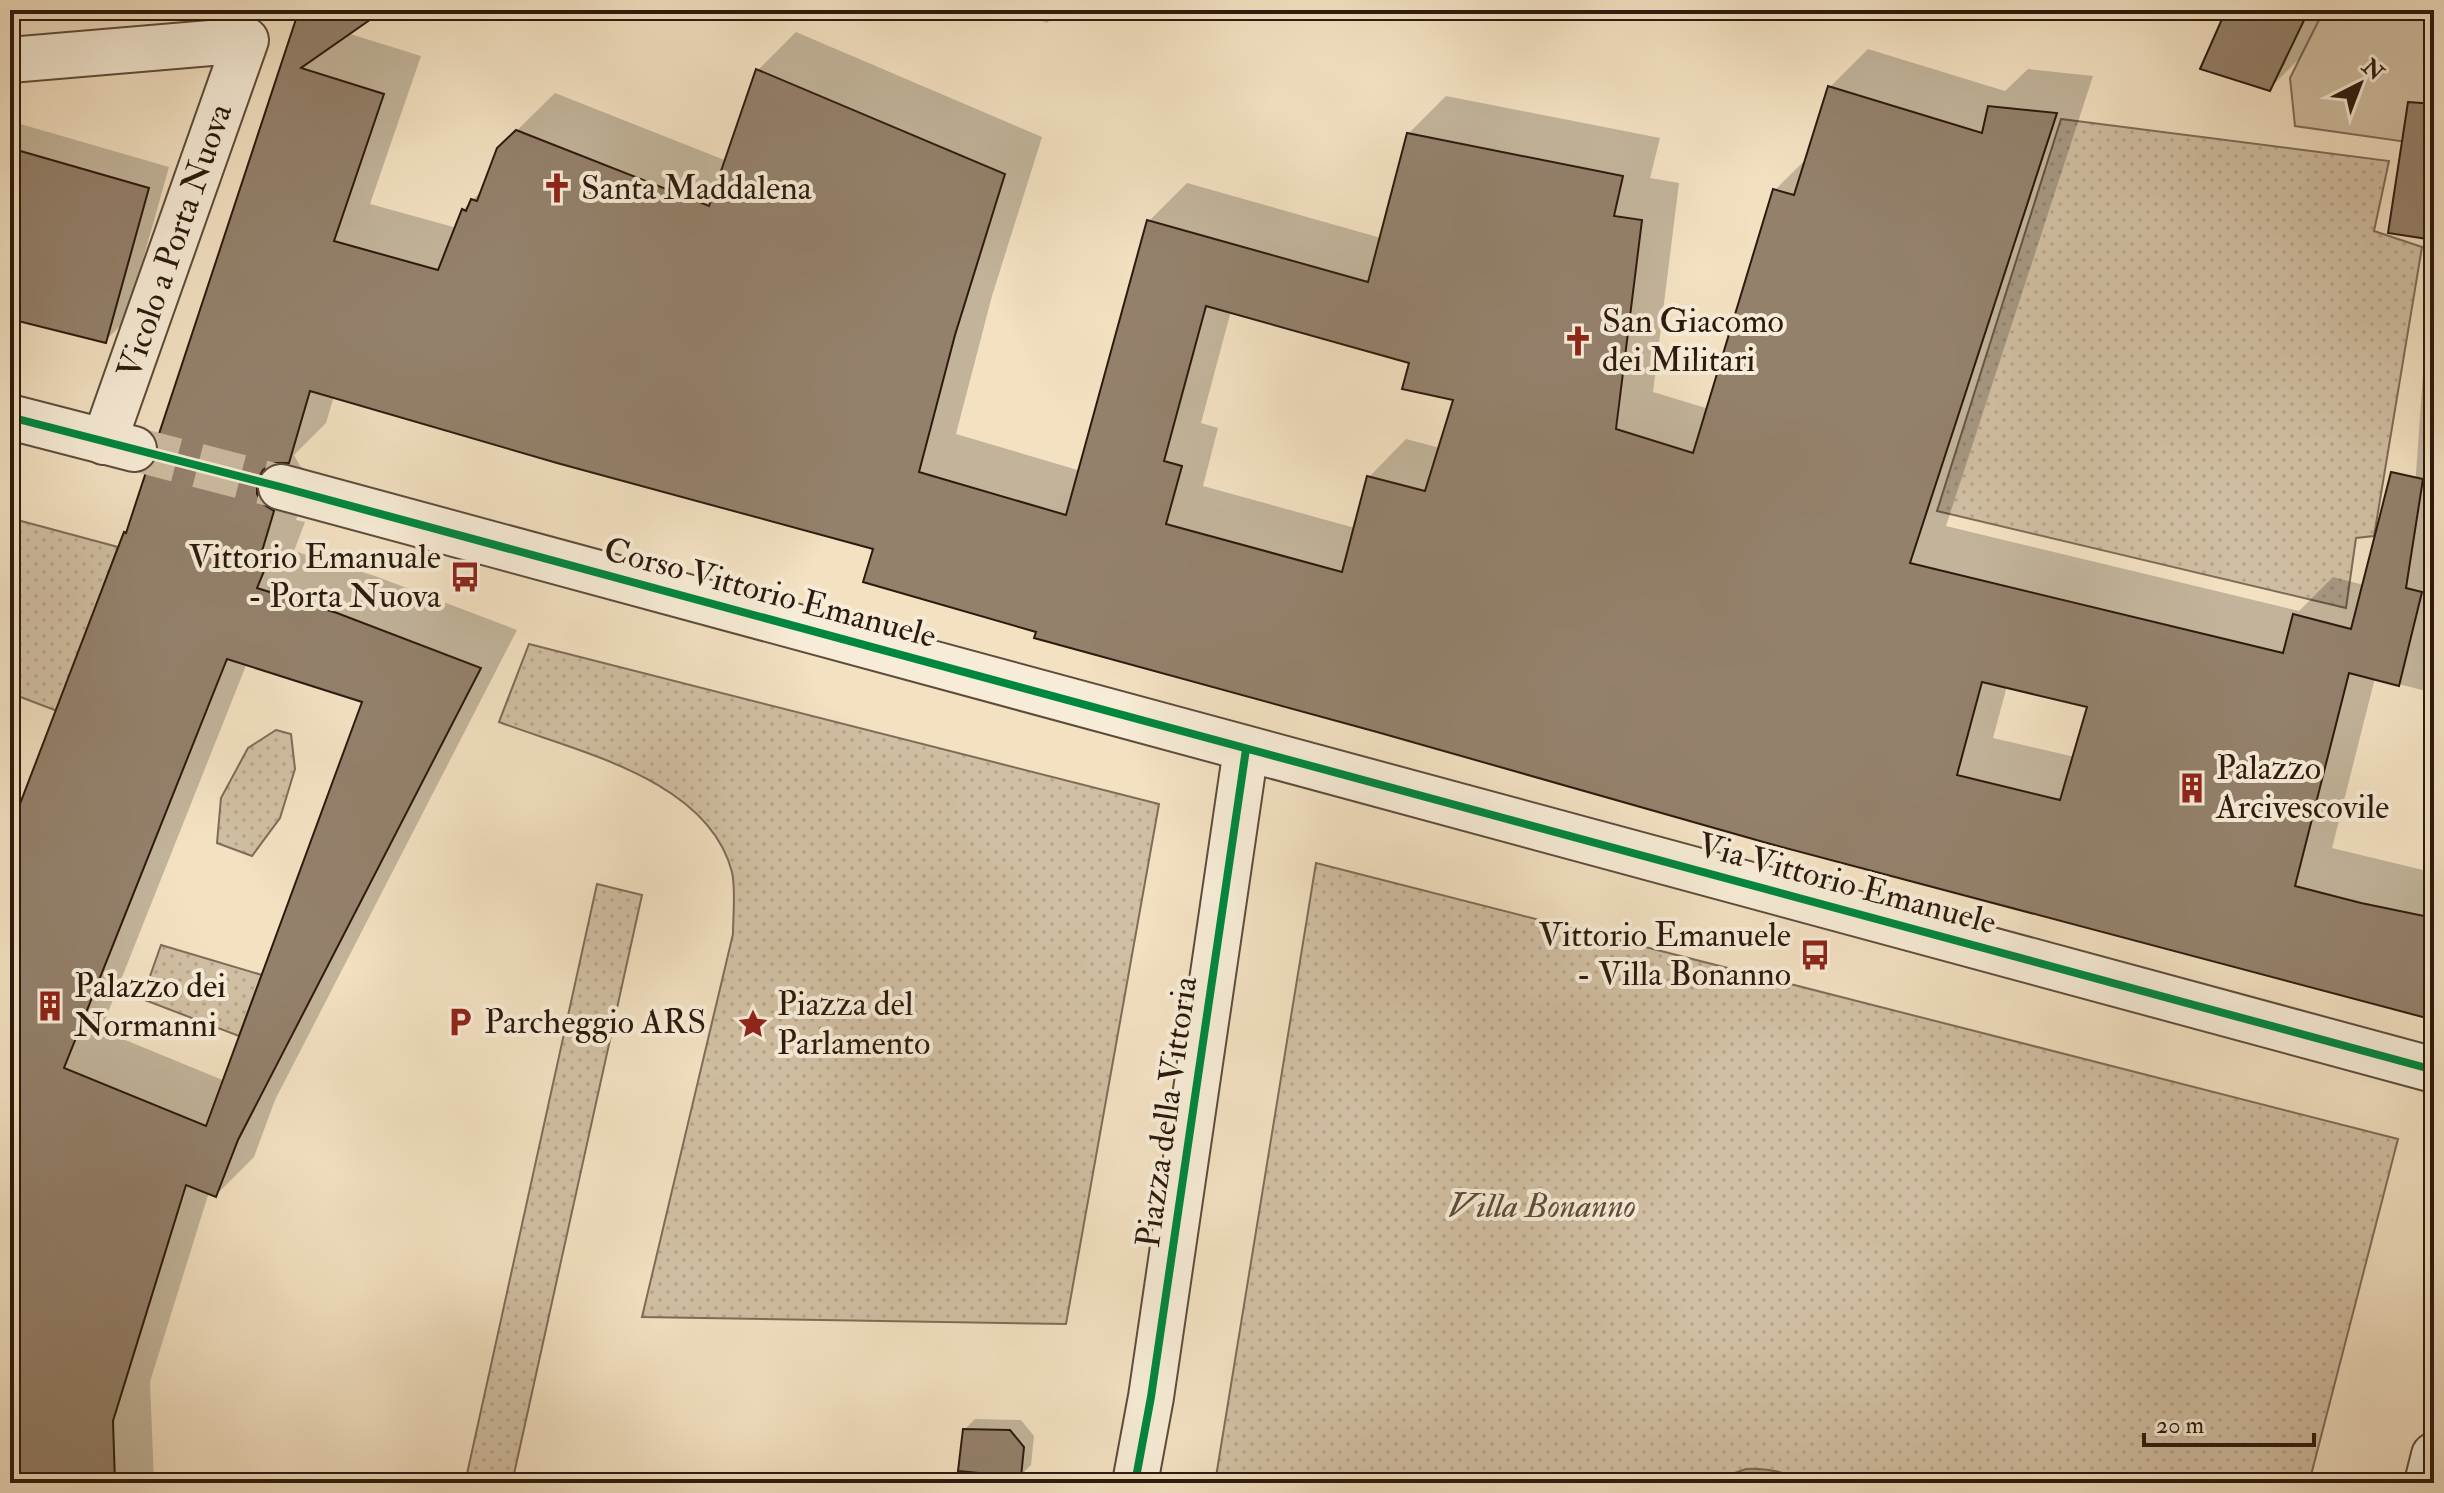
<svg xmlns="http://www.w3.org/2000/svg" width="2444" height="1493" viewBox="0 0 2444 1493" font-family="'IM FELL Double Pica',serif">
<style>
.green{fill:url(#green-dots);stroke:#7f6c58;stroke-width:2}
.pitch{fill:#d1bfa3;stroke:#7f6c58;stroke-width:2}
.water{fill:url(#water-rules);stroke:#7c6955;stroke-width:2}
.shadow{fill:#0003;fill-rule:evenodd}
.building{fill:#94816c;stroke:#2d1a0e;stroke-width:2;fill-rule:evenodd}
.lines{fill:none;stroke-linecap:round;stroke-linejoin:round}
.street-tunnel{stroke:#cbb99e;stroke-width:44;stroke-dasharray:44 22;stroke-linecap:butt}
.street-casing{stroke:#5e4c3b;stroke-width:48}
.street{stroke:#f7ecd7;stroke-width:44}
.cycleway-casing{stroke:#f7ecd7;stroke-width:13}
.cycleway{stroke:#00873e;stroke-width:8}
.labels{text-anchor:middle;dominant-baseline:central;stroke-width:8;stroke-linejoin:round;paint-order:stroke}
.poi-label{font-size:34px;fill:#2d1a0e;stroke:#f7ecd7;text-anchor:start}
.street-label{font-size:34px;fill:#2d1a0e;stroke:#f7ecd7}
.park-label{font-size:34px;font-style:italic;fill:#5e4c3b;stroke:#f7ecd7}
</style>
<defs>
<pattern id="green-dots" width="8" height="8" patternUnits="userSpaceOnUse" patternTransform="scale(2)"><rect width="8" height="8" fill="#d1bfa3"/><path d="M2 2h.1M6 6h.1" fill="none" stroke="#b4a48b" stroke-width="1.8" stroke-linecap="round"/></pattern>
<pattern id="water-rules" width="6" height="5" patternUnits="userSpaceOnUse" patternTransform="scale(2)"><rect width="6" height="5" fill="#b09d85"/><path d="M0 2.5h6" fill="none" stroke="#907f6b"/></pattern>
</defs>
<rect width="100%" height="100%" fill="#f3e1c2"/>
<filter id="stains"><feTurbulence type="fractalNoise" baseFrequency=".0025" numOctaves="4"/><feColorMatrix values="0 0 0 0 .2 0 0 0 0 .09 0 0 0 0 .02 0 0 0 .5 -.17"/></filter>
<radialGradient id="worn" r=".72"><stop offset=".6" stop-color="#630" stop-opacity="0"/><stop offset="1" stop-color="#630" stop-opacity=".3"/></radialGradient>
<g class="green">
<polygon points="2061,119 2389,161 2374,231 2422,247 2374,536 2356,538 2346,608 1937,511"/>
<polygon points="10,518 118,547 57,711 10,693"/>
<path d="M 529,644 L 1159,804 L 1066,1324 L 642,1317 L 733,934 C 733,914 736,891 732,872 C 708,779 578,752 499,722 Z"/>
<polygon points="276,730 291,734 295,769 280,818 252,856 217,843 221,798 248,748"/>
<polygon points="1316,863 2398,1139 2309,1483 1215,1483"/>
<polygon points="597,884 642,895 512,1483 465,1483"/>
<polygon points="161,945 262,975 239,1036 142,999"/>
</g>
<polygon class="pitch" points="2324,10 2434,10 2434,119 2421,144 2295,126 2290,78"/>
<path class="water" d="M 1746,1469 C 1769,1468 1786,1472 1807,1483 L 1714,1483 L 1723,1477 Z"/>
<g class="shadow">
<path d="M 301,10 L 380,10 L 347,33 L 421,56 L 370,204 L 457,228 L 463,210 L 483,189 L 498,149 L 555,93 L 727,161 L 758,70 L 796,32 L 1042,137 L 992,296 L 956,434 L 1081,471 L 1149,221 L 1187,183 L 1381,238 L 1408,134 L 1446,96 L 1660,138 L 1650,178 L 1679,183 L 1653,392 L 1709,409 L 1775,190 L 1809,156 L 1830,87 L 1868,49 L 2005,91 L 2028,69 L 2093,76 L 1946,526 L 2299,611 L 2333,577 L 2364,585 L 2414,502 L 2424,359 L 2434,301 L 2434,693 L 2375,678 L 2332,848 L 2427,871 L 2434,842 L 2434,1017 L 1038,631 L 875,547 L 334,396 L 326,423 L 294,455 L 300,466 L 311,473 L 296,520 L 305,522 L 294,551 L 375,576 L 517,630 L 275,1100 L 254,1157 L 216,1195 L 209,1192 L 150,1382 L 154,1483 L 10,1483 L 10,832 L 125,533 L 130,529 L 160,457 ZM 1231,311 L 1412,362 L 1455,398 L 1440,448 L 1406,439 L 1369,477 L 1355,528 L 1203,486 L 1218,428 L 1201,423 ZM 247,663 L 365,701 L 225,1081 L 101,1030 ZM 2007,686 L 2089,706 L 2075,757 L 1993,738 Z"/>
<polygon points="1011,10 1061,10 1047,23"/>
<polygon points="2228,10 2323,10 2300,58 2270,88"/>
<polygon points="10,121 169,167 126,320 105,341 10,317"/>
<polygon points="975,1419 1021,1420 1034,1436 1031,1465 1021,1475 964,1430"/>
</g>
<g class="building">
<path d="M 299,10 L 384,10 L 301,68 L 384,94 L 334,241 L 438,270 L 462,209 L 466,211 L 471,199 L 477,201 L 497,148 L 516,130 L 709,206 L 756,69 L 1005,174 L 955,335 L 919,472 L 1066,515 L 1147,220 L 1368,282 L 1407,133 L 1623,176 L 1614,216 L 1642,220 L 1616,429 L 1693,453 L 1773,189 L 1794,195 L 1828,86 L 1982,133 L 1988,106 L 2057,113 L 1910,563 L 2283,653 L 2293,614 L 2351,629 L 2391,472 L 2423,479 L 2406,588 L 2422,592 L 2399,686 L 2349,673 L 2295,886 L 2361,903 L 2434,918 L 2434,1020 L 1767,843 L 1377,732 L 1034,638 L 1036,632 L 863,582 L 873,549 L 557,463 L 310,391 L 289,463 L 274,463 L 263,470 L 257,481 L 257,494 L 263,504 L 274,511 L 260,558 L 269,559 L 257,588 L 337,613 L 481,668 L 238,1140 L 216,1197 L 186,1185 L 113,1421 L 115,1483 L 10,1483 L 10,830 L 124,532 L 126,533 L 147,469 L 158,456 L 157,440 ZM 1206,306 L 1409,363 L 1402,389 L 1453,400 L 1425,491 L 1367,476 L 1342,572 L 1166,524 L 1182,466 L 1164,461 ZM 227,659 L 362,702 L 206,1126 L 64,1068 ZM 1982,682 L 2087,707 L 2060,800 L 1957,775 Z"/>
<polygon points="2226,10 2309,10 2270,91 2200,69"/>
<polygon points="2408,102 2434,104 2434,240 2388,233"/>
<polygon points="10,148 149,188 106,343 10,319"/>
<polygon points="963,1429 1010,1430 1024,1447 1021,1477 958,1471"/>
</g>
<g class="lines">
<polyline class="street-tunnel" points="134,449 281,487"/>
<g class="street-casing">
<g id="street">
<polyline points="10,60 246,40 104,442"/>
<polyline points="10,417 134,449"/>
<polyline points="281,487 2434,1070"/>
<polyline points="1135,1483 1151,1397 1246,749"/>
<polyline points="2427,1483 2434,1455"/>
</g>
</g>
<use href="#street" class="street"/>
<g class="cycleway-casing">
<g id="cycleway">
<polyline points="10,417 281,487 2434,1070"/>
<polyline points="1135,1483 1151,1397 1246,749"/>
</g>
</g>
<use href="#cycleway" class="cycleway"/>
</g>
<defs>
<g id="church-bare" transform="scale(2.4)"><path d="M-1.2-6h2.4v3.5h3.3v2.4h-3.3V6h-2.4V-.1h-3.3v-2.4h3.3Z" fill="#8f2418" stroke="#f7ecd7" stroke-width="2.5" paint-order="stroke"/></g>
<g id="bus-bare" transform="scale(2.4)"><path d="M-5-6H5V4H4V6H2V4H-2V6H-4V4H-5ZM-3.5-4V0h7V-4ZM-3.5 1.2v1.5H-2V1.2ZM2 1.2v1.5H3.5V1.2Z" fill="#8f2418" stroke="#f7ecd7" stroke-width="2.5" paint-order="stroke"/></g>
<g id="building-bare" transform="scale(2.4)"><path d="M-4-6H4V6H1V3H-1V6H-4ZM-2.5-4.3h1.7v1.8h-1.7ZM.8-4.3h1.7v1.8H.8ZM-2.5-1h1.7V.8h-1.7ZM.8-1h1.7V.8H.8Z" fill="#8f2418" stroke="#f7ecd7" stroke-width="2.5" paint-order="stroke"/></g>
<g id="parking-bare" transform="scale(2.4)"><path d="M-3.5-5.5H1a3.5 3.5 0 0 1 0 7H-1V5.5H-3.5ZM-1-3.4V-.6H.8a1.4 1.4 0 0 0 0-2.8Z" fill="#8f2418" stroke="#f7ecd7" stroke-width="2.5" paint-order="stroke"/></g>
<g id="sight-bare" transform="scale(2.4)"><path d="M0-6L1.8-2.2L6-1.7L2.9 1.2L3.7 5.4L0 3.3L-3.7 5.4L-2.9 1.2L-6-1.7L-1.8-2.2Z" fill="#8f2418" stroke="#f7ecd7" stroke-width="2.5" paint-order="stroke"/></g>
</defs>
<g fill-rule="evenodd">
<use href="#church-bare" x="557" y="188"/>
<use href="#church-bare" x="1578" y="341"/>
<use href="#bus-bare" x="465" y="577"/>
<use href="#building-bare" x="2192" y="788"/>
<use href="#bus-bare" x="1815" y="955"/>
<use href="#building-bare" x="50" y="1006"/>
<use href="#parking-bare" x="460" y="1022"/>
<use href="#sight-bare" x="753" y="1024"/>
</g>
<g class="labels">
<g class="poi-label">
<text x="581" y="188">Santa Maddalena</text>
<text x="1602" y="321">San Giacomo<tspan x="1602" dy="39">dei Militari</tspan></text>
<text x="441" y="557" text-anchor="end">Vittorio Emanuale<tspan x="441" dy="39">- Porta Nuova</tspan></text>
<text x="2216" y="768">Palazzo<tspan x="2216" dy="39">Arcivescovile</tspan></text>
<text x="1791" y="935" text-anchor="end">Vittorio Emanuele<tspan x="1791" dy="39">- Villa Bonanno</tspan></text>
<text x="74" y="986">Palazzo dei<tspan x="74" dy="39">Normanni</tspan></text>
<text x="777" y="1004">Piazza del<tspan x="777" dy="39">Parlamento</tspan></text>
<text x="484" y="1022">Parcheggio ARS</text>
</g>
<g class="street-label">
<text transform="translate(175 241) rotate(-71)">Vicolo a Porta Nuova</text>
<text transform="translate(770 593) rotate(15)">Corso Vittorio Emanuele</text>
<text transform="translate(1847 884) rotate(15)">Via Vittorio Emanuele</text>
<text transform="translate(1167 1112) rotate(-82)">Piazza della Vittoria</text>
</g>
<g class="park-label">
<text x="1542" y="1206">Villa Bonanno</text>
</g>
</g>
<rect width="2444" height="1493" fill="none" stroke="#f3e1c2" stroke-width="40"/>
<rect x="12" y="12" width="2420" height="1469" fill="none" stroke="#2d1a0e" stroke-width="4"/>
<rect x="20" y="20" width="2404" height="1453" fill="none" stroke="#2d1a0e" stroke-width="2"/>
<g transform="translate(2360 84) rotate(42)" stroke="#f7ecd7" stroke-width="6" paint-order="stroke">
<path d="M0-6L14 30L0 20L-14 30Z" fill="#2d1a0e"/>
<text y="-12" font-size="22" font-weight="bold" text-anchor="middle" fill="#2d1a0e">N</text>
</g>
<path d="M2144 1433v12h170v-12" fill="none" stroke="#2d1a0e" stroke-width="4"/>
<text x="2156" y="1433" font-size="24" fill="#2d1a0e" stroke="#f7ecd7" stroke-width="6" paint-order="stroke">20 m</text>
<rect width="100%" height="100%" filter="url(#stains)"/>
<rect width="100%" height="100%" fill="url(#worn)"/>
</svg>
